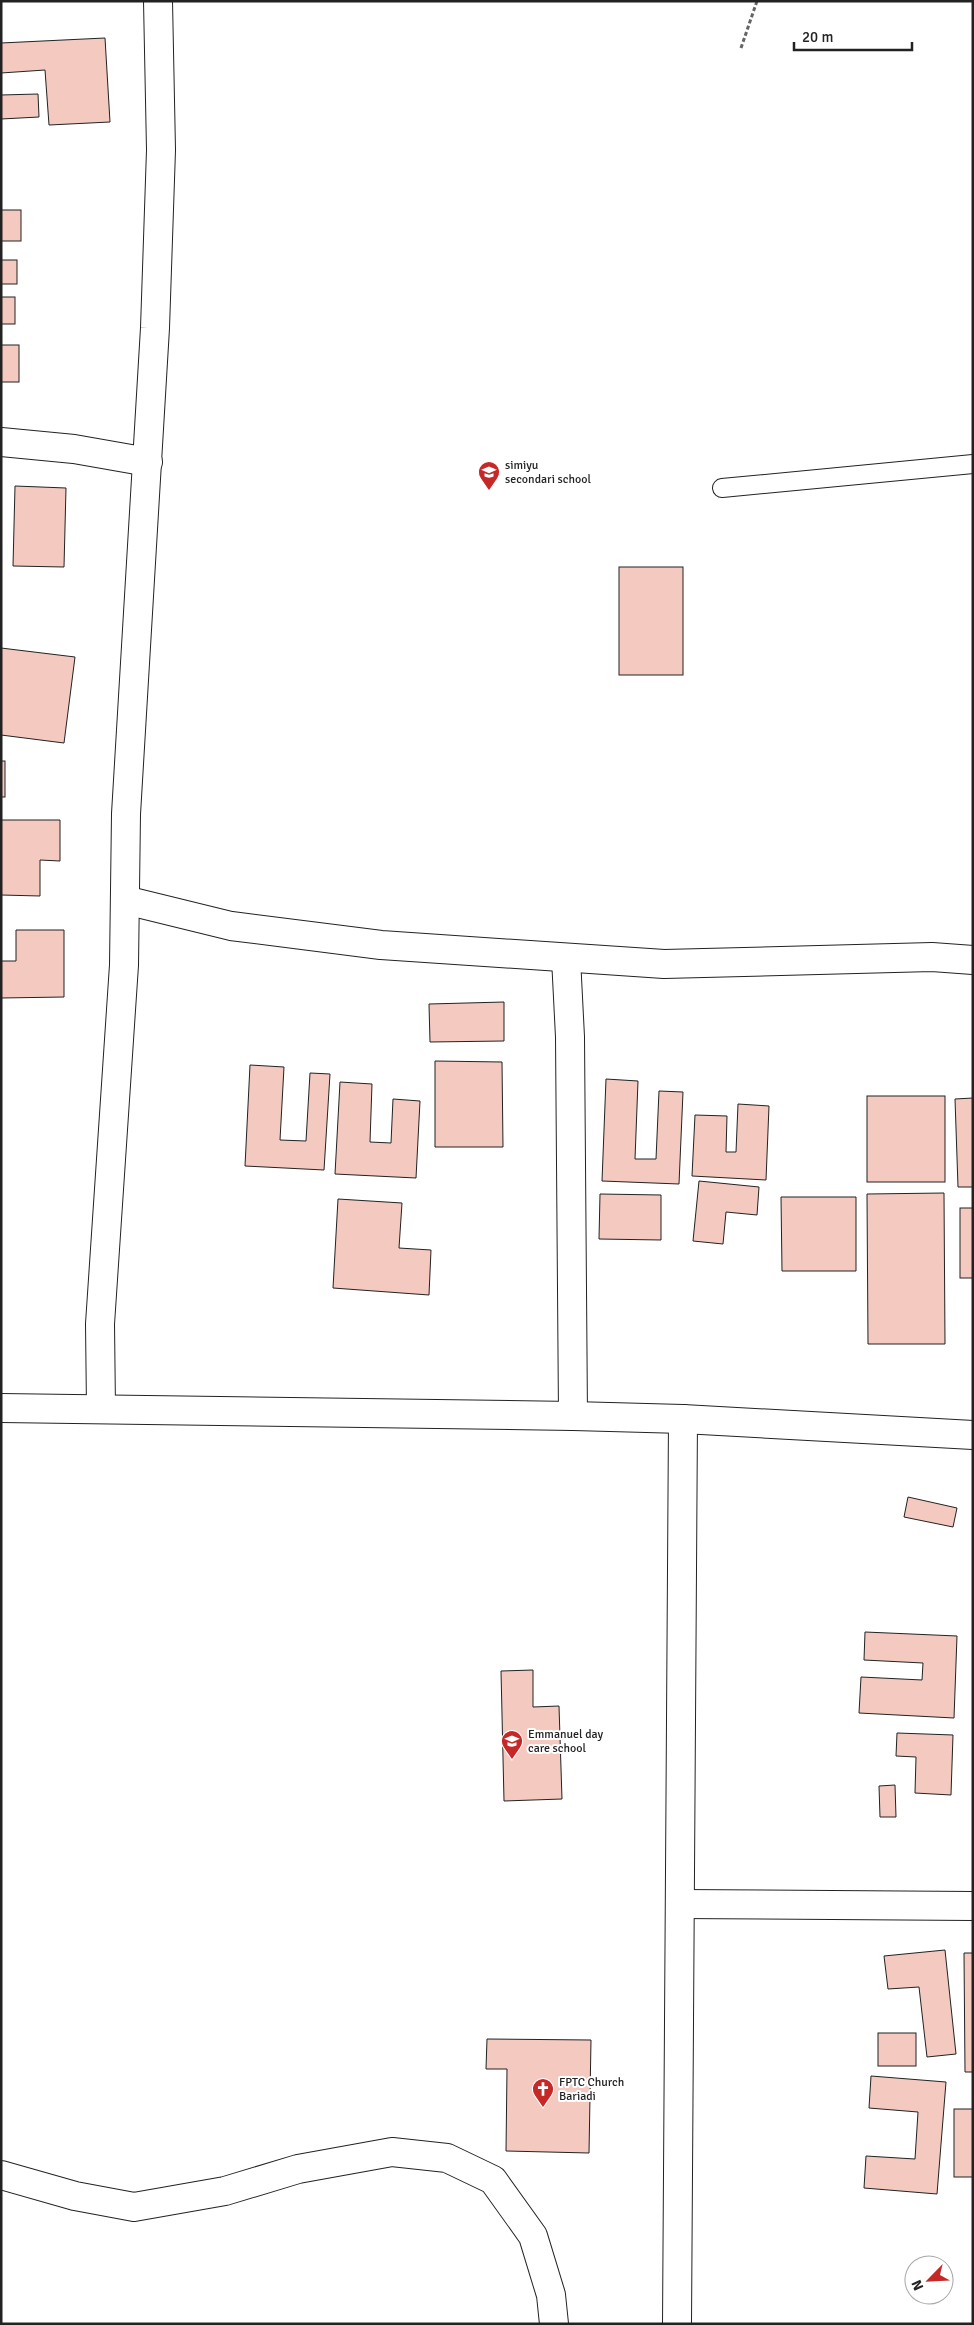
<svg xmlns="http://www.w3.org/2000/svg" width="974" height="2325" viewBox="0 0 974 2325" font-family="Signika,sans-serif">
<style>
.building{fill:#f3c9c0;stroke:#222}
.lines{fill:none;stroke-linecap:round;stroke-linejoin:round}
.service-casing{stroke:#222;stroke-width:20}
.minor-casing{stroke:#222;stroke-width:30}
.tertiary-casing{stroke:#222;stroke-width:30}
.path{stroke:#646464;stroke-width:3;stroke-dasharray:4 2.5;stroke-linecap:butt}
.service{stroke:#fff;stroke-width:18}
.minor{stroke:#fff;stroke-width:28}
.tertiary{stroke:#fff;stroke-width:28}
.labels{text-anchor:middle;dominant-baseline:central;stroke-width:4;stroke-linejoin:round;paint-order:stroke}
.poi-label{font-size:12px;fill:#222;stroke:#fff;text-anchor:start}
</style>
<rect width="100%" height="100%" fill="#fff"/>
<g class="building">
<polygon points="105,38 110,122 49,125 45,70 1,73 1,43"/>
<polygon points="38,94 39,117 1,119 1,95"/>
<rect x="1" y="210" width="20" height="31"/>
<rect x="1" y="260" width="16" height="24"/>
<rect x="1" y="297" width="14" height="27"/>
<rect x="1" y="345" width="18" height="37"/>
<polygon points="15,486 66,488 64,567 13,566"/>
<rect x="619" y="567" width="64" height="108"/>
<polygon points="1,648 75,657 64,743 1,735"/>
<rect x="1" y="761" width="4" height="36"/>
<polygon points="1,820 60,820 60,861 40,860 40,896 1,895"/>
<polygon points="16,930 64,930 64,997 1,998 1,961 16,961"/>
<polygon points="504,1002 504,1041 430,1042 429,1004"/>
<polygon points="435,1061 502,1062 503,1147 435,1147"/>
<polygon points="250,1065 284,1067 280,1140 306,1141 310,1073 330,1074 324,1170 245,1166"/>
<polygon points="606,1079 638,1081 635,1159 656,1159 659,1091 683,1092 679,1184 602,1181"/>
<polygon points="340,1082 372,1084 370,1142 391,1143 393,1099 420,1101 416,1178 335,1174"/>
<rect x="867" y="1096" width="78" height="86"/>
<polygon points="973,1098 973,1187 958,1187 955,1099"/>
<polygon points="738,1104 769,1106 766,1180 692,1176 695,1115 727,1116 726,1152 736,1152"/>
<polygon points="699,1181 759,1187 757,1215 726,1212 723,1244 693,1241"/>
<polygon points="944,1193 945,1344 868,1344 867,1194"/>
<polygon points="600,1194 661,1195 661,1240 599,1239"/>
<polygon points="781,1197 856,1197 856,1271 782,1271"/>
<polygon points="338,1199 402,1203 399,1248 431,1250 429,1295 333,1288"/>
<rect x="960" y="1208" width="13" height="70"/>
<polygon points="908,1497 957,1508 953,1527 904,1517"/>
<polygon points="865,1632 957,1636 954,1718 859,1713 861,1677 922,1680 923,1663 864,1660"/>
<polygon points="533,1670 533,1707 559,1706 562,1799 504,1801 501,1671"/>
<polygon points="897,1733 953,1735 951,1795 915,1793 916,1757 896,1756"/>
<polygon points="895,1785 896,1817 880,1817 879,1786"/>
<polygon points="945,1950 956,2054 927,2057 919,1987 888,1989 884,1956"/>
<polygon points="964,1953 973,1953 973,2072 965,2072"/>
<rect x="878" y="2033" width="38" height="33"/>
<polygon points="487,2039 591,2040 589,2153 506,2151 507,2069 486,2069"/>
<polygon points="871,2076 946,2082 937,2194 864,2188 866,2156 915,2159 918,2112 869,2108"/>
<rect x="954" y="2109" width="19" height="68"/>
</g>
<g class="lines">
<g class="service-casing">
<polyline id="service" points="722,488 973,464"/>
</g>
<g class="minor-casing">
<g id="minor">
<polyline points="1,442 74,449 148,462"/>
<polyline points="125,900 231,926 381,945 664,964 932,957 973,960"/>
<polyline points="566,958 570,1037 573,1416"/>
<polyline points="1,1408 573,1416 683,1419 973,1435"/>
<polyline points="101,1409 100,1324 124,965 126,814 155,328 161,150 158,1"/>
<polyline points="680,1904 973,1906"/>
<polyline points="1,2175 75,2196 134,2207 225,2191 298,2169 392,2152 447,2158 493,2180 533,2236 551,2295 554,2324"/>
</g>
</g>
<g class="tertiary-casing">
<polyline id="tertiary" points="677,2324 683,1419"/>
</g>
<polyline class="path" points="741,48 757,1"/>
<use href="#service" class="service"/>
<use href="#minor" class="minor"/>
<use href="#tertiary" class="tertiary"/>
</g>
<defs>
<g id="school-pin" transform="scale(1.125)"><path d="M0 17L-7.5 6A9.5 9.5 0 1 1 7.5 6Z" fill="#c62828" stroke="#fff"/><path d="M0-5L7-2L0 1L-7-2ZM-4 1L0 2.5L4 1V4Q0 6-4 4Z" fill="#fff"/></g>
<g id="church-pin" transform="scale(1.125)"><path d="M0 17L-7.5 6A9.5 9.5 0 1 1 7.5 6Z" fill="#c62828" stroke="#fff"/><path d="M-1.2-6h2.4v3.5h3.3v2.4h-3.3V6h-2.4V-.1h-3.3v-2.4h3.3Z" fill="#fff"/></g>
</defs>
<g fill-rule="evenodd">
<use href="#school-pin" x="489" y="472"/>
<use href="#school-pin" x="512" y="1741"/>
<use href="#church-pin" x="543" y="2089"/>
</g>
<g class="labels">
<g class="poi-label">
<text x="505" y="465">simiyu<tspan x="505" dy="14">secondari school</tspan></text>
<text x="528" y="1734">Emmanuel day<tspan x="528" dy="14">care school</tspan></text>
<text x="559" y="2082">FPTC Church<tspan x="559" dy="14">Bariadi</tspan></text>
</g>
</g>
<rect width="974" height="2325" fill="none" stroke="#222222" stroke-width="5"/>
<g transform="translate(929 2280) rotate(246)"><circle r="24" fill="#ffffff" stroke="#a7a7a7"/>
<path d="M0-4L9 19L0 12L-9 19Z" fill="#c62828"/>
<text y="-8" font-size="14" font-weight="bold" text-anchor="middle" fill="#222222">N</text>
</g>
<path d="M794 42v8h118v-8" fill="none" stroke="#222222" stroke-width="2.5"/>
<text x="802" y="42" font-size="15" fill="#222222" stroke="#ffffff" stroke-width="4" paint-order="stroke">20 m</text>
</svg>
